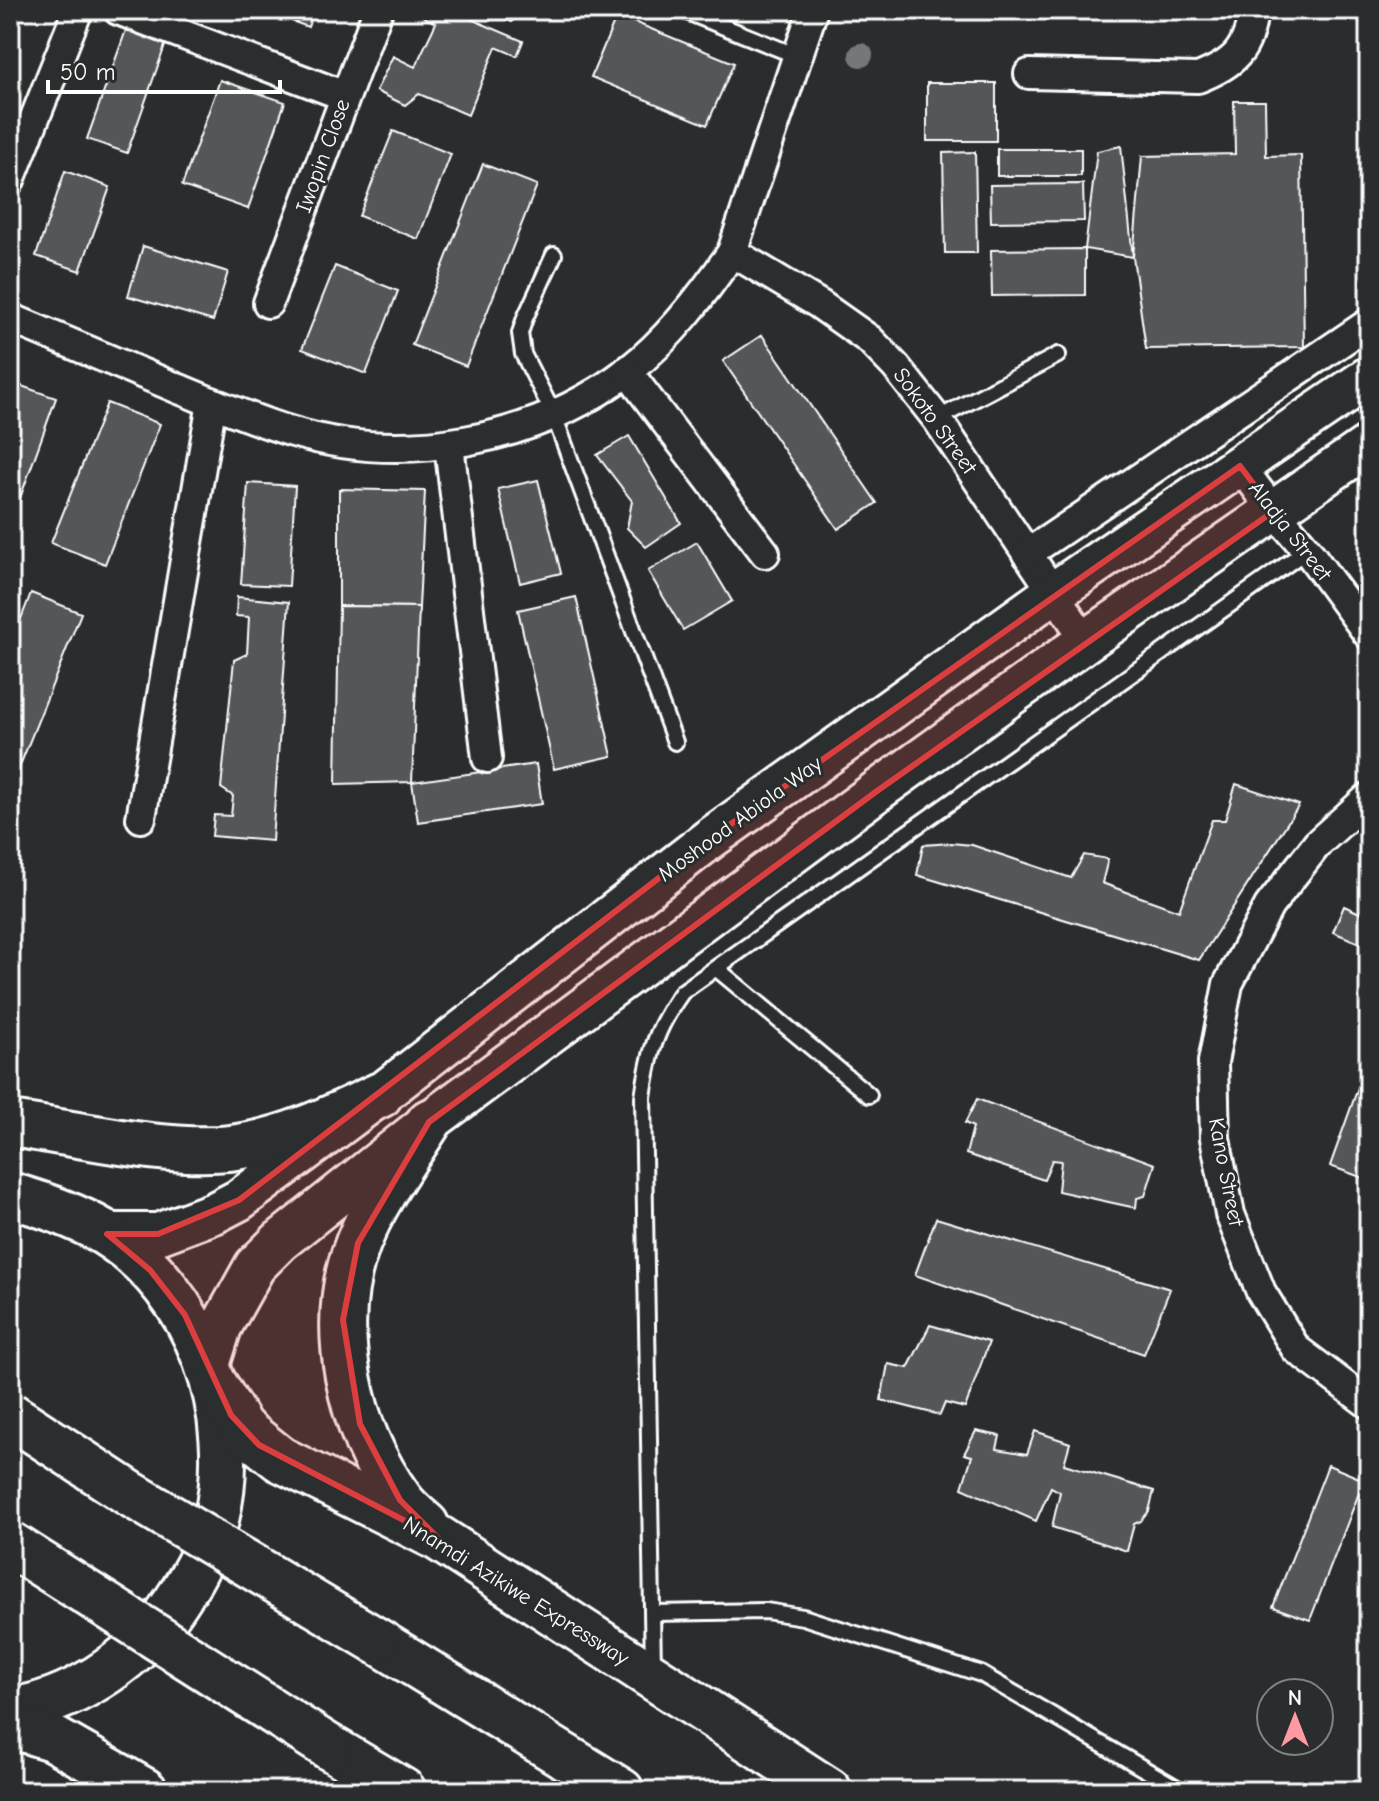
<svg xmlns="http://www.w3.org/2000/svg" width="1379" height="1801" viewBox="0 0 1379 1801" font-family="'Comic Neue',sans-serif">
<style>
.building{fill:#555758;stroke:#fff;stroke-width:2}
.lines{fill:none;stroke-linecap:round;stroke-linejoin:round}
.lane-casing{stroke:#fff;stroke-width:20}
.street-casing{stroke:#fff;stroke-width:34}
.secondary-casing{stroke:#fff;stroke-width:46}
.highway-casing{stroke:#fff;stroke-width:50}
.lane{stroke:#2a2d2e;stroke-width:14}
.street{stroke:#2a2d2e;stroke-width:28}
.secondary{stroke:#2a2d2e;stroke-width:40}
.highway{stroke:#2a2d2e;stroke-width:44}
.highway-bridge-casing{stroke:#fff;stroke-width:50;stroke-linecap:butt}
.highway-bridge{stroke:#2a2d2e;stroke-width:44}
.tree{fill:#757778}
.marked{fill:#da3e3e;fill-opacity:0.2;stroke:#da3e3e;stroke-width:6;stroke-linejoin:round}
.labels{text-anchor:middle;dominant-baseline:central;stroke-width:6;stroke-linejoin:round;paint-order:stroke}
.street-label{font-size:22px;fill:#fff;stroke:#2a2d2e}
</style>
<rect width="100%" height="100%" fill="#2a2d2e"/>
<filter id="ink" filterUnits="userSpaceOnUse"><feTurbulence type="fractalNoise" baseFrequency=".0125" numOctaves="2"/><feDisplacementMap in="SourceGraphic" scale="16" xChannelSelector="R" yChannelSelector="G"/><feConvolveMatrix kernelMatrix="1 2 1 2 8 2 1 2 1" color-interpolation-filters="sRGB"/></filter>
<g filter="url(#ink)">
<g class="building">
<polygon points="261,10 314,10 308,27"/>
<polygon points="419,10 450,10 523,41 517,56 496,47 468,115 419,94 405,105 376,91 393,56 415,67 436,23 418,14"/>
<polygon points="480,10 519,10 512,22"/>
<polygon points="617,15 734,63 707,125 591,77"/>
<polygon points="126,30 166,43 127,153 87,139"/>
<polygon points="220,80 285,102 248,209 182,186"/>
<rect x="927" y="83" width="69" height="58"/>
<polygon points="1234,101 1265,101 1266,156 1301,155 1304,347 1146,349 1133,257 1142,156 1235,154"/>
<polygon points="393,131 451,154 418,239 359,216"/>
<polygon points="1121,146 1133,257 1085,249 1097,151"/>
<rect x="997" y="149" width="84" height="27"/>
<polygon points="975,152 977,253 945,253 943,153"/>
<polygon points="483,164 537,185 466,366 412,345"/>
<polygon points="65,171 110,187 80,271 36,256"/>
<polygon points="1083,184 1084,221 991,222 990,185"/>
<polygon points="143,246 228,272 213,321 128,296"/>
<polygon points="1085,249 1085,295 992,296 991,250"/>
<polygon points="335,266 398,291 366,374 302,349"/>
<polygon points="762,335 877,503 838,529 723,361"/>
<polygon points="10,382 56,398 10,526"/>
<polygon points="107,403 160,424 105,564 51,543"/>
<polygon points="629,436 681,523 646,547 627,528 632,501 597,455"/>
<polygon points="538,480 561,573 520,583 498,489"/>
<polygon points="248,483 295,486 289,586 241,584"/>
<polygon points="339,489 425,491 419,607 339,606"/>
<polygon points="697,542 732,601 683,630 648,571"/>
<polygon points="31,593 81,613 15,778 10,776 10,647"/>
<polygon points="237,597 289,602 272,841 212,836 214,815 231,816 233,796 221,788 234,660 247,654 249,617 236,616"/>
<polygon points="576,597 612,756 554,769 518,610"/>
<polygon points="339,606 419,607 412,782 336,784"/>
<polygon points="536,764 542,804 418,822 412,782"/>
<polygon points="1236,784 1299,805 1199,960 917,875 923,845 951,843 972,845 1071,878 1084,855 1108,859 1102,883 1179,911 1212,820 1225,820"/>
<polygon points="1344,906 1369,917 1369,947 1333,932"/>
<polygon points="1369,1057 1369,1180 1330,1166"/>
<polygon points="977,1099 1155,1164 1145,1196 1137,1198 1136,1208 1058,1191 1061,1161 1052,1160 1044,1180 966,1154 973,1127 965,1123"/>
<polygon points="936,1218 1170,1289 1144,1354 915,1275"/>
<polygon points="930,1325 989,1342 965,1408 945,1403 940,1415 881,1400 888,1364 908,1368"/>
<polygon points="976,1431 1000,1436 997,1449 1027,1454 1035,1431 1070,1443 1064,1464 1154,1491 1149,1511 1141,1521 1134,1524 1127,1551 1052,1527 1060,1492 1051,1487 1036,1521 962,1488 972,1456 964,1454"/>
<polygon points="1328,1465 1364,1480 1310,1620 1273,1607"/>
</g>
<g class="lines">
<g class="lane-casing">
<g id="lane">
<polyline points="682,10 797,56"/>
<polyline points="554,255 525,318 520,333 523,354 553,413 675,742"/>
<polyline points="937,419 1058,355"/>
<polyline points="717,969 869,1095"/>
<polyline points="654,1613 766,1611 803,1617 981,1674 1182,1791"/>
<path d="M 653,1667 L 643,1097 C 650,1051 655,1030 682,992 L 1307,550"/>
</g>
</g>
<g class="street-casing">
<g id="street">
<polyline points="118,10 345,96"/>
<path d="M 1029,74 L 1198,78 C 1234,64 1249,50 1253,10"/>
<polyline points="10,180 78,10"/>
<polyline points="732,252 819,304 870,340 896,367 937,419 1086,641"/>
<polyline points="268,303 378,10"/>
<path d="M 10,318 C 64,341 118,363 172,386 C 211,402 250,419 290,431 C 402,466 536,442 629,370 C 670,338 703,295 732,252 L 813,10"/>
<polyline points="627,371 765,553"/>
<polyline points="449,445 487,758"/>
<polyline points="1240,466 1274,511 1307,550 1369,635"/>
<polyline points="1027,554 1369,323"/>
<polyline points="1369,797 1318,843 1269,906 1228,984 1213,1062 1215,1138 1230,1214 1261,1292 1296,1349 1369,1404"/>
<polyline points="141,818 212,402"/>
</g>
</g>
<g class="secondary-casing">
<g id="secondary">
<polyline points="107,1234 158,1234 214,1213 239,1200 380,1095 711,838 1053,593 1369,377"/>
<polyline points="209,1365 221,1327 255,1266 280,1241 429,1122 877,791 1086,641 1369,445"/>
</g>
</g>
<g class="highway-casing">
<g id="highway">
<path d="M 10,1124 C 76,1133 165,1155 230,1148 C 283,1142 332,1118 380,1095"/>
<path d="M 10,1195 C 43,1205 75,1215 105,1233 C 199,1291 241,1415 216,1520 C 207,1555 187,1587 166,1616 C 129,1664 71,1702 10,1711"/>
<polyline points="215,1385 241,1428 280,1459 438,1538 829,1791"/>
<path d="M 426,1525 C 417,1517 407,1509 400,1499 C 349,1429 326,1326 358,1243 C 375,1200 404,1161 429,1122"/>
<polyline points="377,1641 621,1791"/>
<polyline points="10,1725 52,1738 145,1791"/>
<polyline points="329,1747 403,1791"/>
</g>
</g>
<use href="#lane" class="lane"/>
<use href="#street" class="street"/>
<use href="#secondary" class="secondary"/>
<use href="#highway" class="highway"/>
<g class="highway-bridge-casing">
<g id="highway-bridge">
<polyline points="10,1415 129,1493 377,1641"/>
<polyline points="10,1544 329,1747"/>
</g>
</g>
<use href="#highway-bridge" class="highway-bridge"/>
</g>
<circle class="tree" cx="861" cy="55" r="12"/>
</g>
<path class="marked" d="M 1240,466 L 1274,511 L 877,791 L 429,1122 L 358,1243 L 343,1320 L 360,1424 L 400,1500 L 438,1538 L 259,1445 L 231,1415 L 185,1315 L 150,1270 L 107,1234 L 158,1234 L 239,1200 L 711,838 Z"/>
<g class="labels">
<g class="street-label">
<text transform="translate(323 156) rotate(-70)">Iwopin Close</text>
<text transform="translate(935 421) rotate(54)">Sokoto Street</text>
<text transform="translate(1290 531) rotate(52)">Aladja Street</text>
<text transform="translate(740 819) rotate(-36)">Moshood Abiola Way</text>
<text transform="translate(1226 1172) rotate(79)">Kano Street</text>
<text transform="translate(516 1591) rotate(32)">Nnamdi Azikiwe Expressway</text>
</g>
</g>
<rect width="1379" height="1801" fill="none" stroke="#2a2d2e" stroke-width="40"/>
<rect x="20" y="20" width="1339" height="1761" fill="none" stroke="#fff" stroke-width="3" filter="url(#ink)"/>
<g transform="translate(1295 1717)"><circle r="38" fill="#2a2d2e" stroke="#7f8182" stroke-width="2"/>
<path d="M0-6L14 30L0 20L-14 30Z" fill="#ff9aa2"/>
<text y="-12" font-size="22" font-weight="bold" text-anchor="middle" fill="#ffffff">N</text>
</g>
<path d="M48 80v12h232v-12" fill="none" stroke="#ffffff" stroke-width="4"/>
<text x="60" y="80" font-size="24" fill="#ffffff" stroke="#2a2d2e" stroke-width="6" paint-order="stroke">50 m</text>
</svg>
